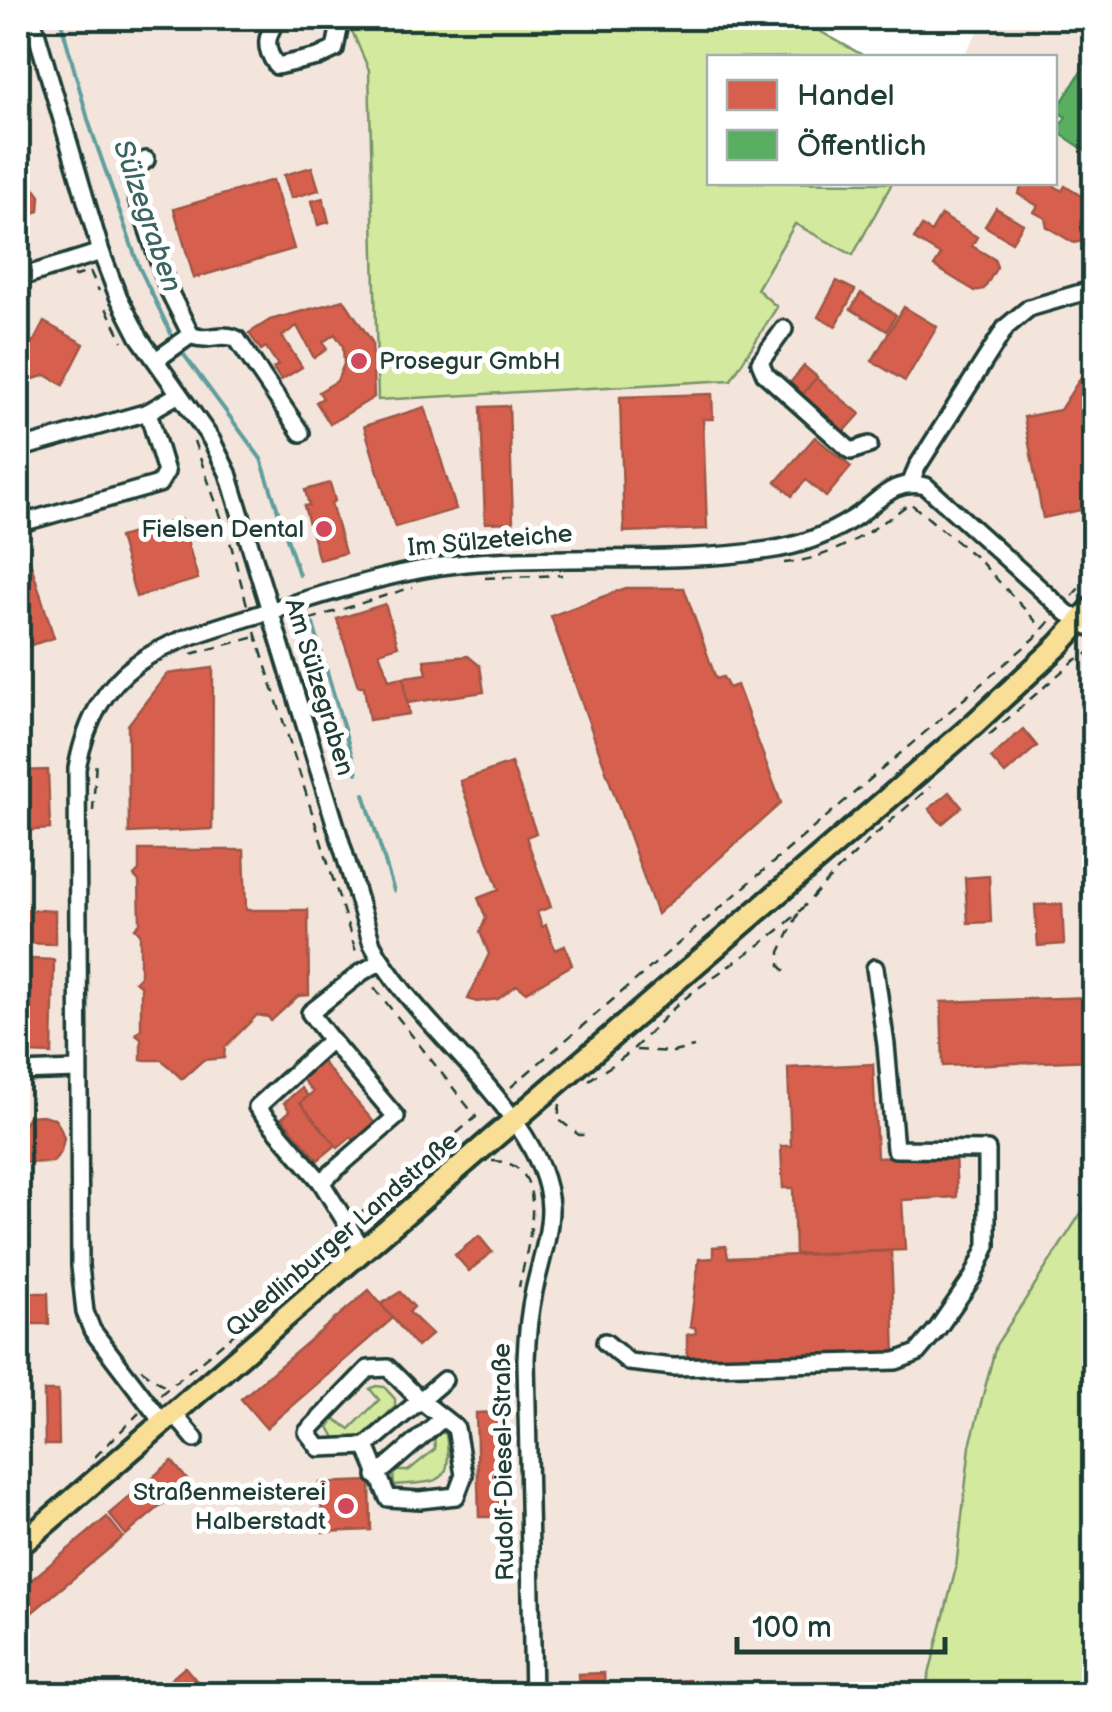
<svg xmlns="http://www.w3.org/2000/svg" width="1112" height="1712" viewBox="0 0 1112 1712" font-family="'Balsamiq Sans',sans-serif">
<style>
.built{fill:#f3e5db}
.green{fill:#d2e99e;stroke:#789369;stroke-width:2.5}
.shops{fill:#d6604d;stroke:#9f5646;stroke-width:2.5}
.public{fill:#5aae61;stroke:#488c54;stroke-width:2.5}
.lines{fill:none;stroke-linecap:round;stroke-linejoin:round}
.stream{stroke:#609e9e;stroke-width:4}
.minor-casing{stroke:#1f3d34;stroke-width:22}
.major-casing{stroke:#1f3d34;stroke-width:28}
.path{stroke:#1f3d34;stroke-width:2.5;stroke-dasharray:10 8;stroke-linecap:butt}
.minor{stroke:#fff;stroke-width:15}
.major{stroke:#f9df96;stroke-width:20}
.poi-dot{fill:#d1495b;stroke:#fff;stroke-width:4}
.labels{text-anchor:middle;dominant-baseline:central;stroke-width:10;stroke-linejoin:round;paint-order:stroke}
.poi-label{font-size:25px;fill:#1f3d34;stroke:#fff;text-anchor:end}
.street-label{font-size:25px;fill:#1f3d34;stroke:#fff}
.water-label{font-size:28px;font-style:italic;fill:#3a6560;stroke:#fff}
</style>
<rect width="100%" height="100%" fill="#fff"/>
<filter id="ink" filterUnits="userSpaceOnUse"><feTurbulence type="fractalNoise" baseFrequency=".01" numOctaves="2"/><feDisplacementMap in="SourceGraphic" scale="20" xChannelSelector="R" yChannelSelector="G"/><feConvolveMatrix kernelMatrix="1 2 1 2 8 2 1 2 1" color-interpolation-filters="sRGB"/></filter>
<g filter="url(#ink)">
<polygon class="built" points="18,18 364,18 349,24 369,70 379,400 756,289 795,223 853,255 892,183 1054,182 1054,58 962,57 987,18 1094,18 1094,1193 996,1345 970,1446 956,1568 924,1694 18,1694"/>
<g class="green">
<polygon points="364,18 796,18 866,57 710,58 710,182 892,183 853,255 795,224 757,289 777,307 731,380 378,400 369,70 349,24"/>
<polygon points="1094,1193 1094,1692 924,1694 956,1568 970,1446 996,1345"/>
<polygon points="376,1386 384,1387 395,1399 395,1407 358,1441 337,1441 329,1427 335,1419 350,1429 379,1400 370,1389"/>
<path d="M 441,1432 L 446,1434 C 453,1487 440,1481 394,1485 L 393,1471 L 408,1471 L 435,1449 L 434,1437 Z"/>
</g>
<g class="shops">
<polygon points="18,144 29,181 40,196 39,211 18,218"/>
<polygon points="312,167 319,190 291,198 284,175"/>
<polygon points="273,180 294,249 194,278 174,209"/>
<polygon points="1024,182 1049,182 1062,191 1065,186 1089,201 1086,207 1094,212 1094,222 1083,241 1074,243 1047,227 1045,218 1034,212 1038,206 1018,194"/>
<polygon points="323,198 329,222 318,225 312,201"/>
<polygon points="996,208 1023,224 1012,242 985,226"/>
<polygon points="941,215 977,237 972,246 994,259 997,267 984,289 975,291 934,266 941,255 914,239 922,226 931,232"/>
<polygon points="837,281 855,290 836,326 818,317"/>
<polygon points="861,293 896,315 887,331 851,309"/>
<polygon points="344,300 372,342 374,397 330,424 316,402 323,398 319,392 337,381 344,364 343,346 335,334 323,342 327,349 314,358 297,326 282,336 302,367 281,380 273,368 278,365 266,347 261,350 249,333 270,320"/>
<polygon points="904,307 937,327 905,381 872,361"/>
<polygon points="44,322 84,344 63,385 46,375 18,384 18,346 34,341"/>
<polygon points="1094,357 1094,456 1083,473 1090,508 1043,518 1024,417 1060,410"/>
<polygon points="804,366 817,377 803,394 790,383"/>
<polygon points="816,378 860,414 842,434 799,399"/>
<polygon points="712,394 713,419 703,419 707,529 624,532 620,397"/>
<polygon points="509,406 513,522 485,523 481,407"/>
<polygon points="425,407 456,509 395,527 364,426"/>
<polygon points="815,437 851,467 826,497 806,480 792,496 776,482"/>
<polygon points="330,483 335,501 331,503 345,553 319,560 304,506 309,505 305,490"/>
<polygon points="181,519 198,579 136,597 119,537"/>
<polygon points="24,542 54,638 18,649 18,544"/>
<polygon points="626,588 684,588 716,679 723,677 729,688 737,685 781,803 657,914 551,616"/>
<polygon points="385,604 398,646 379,652 389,680 404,677 409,714 369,720 364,686 358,686 337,619"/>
<polygon points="468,656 480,666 484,692 407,703 404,677 427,674 424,660"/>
<polygon points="213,668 212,829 129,833 128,725 167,674"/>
<polygon points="1023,729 1037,746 1005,774 991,758"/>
<polygon points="511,763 536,833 526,837 551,907 537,912 542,927 546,925 555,950 565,946 572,965 526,992 517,985 498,999 477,1002 468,999 489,954 480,932 486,918 478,898 499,890 460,781"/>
<polygon points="48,770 50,829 18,831 18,771"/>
<polygon points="949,792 962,807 942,824 929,809"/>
<polygon points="139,850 244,850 246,910 308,910 309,995 298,996 271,1021 268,1017 257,1015 225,1047 224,1058 203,1060 182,1079 162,1060 141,1060 141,1038 136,1034 141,1029 141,986 135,981 140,976 140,933 135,928 140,923 139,881 134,876 139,871"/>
<polygon points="989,876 991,922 968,923 965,878"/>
<polygon points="1062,904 1064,944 1038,946 1035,905"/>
<polygon points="18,909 55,911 55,944 18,943"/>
<polygon points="31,959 54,960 52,1054 28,1053"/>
<polygon points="1091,997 1093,1060 943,1066 941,1002"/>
<polygon points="312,1050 385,1135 365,1152 351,1137 338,1148 300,1103 313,1092 292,1067"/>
<polygon points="873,1064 877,1158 955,1154 957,1197 902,1200 905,1250 795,1254 793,1188 783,1188 781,1146 791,1146 788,1068"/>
<polygon points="301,1088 308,1096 300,1103 336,1145 318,1160 282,1118 290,1111 284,1103"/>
<polygon points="42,1115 54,1118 60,1127 64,1138 61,1151 53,1162 18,1163 18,1121 24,1124 29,1116"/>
<polygon points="479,1236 492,1252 469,1271 455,1255"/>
<polygon points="726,1246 728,1258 891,1251 895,1355 691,1362 687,1359 687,1335 696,1333 695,1327 690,1327 699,1259 713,1258 713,1247"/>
<polygon points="369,1290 393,1318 266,1428 241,1399"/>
<polygon points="400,1292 414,1307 409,1312 432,1334 417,1347 381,1304"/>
<polygon points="24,1293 48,1293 49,1324 30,1324 31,1328 18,1336 18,1304 24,1304"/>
<polygon points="44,1391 58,1391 59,1445 45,1445"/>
<polygon points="497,1412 500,1517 479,1517 476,1413"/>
<polygon points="172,1461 189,1482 126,1535 109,1514"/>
<polygon points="370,1481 371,1530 323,1532 320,1483"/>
<polygon points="107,1517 123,1537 18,1624 18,1591"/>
<polygon points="185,1667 206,1692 202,1694 156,1694 155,1693"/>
<polygon points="604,1673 605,1694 579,1694 578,1674"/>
<polygon points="689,1680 689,1694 656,1694 656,1682"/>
</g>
<polygon class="public" points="1093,53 1094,54 1094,156 1056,131 1066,117 1056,111"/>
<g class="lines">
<g class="stream">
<polyline points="60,18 89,123 139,267 174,340"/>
<polyline points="179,348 261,459 299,575"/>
<polyline points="313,624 357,773"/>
<polyline points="364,794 394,891"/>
</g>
<g class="minor-casing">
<g id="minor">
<path d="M 32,18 L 101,252 L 118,296 L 139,337 L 211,439 L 228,473 L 372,944 C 413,1026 547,1116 550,1208 C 550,1235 540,1264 534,1291 C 529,1313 527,1336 526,1359 L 533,1694"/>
<path d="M 278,18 C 266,36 263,47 277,66 L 318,57 L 335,49 L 339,29 L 334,18"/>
<polyline points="146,160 130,171 130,178 169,291 191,335 156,360"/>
<polyline points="18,278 101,252"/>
<polyline points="784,329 760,362 765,374 851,451 869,445"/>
<path d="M 191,335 C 206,343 222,331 237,339 L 301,433"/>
<polyline points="18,449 148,412 179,394"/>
<polyline points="911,483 917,467 1006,327 1029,308 1094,289"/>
<polyline points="18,524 159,484 166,472 148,412"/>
<polyline points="18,1072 78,1070"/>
<polyline points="321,1182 396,1117 331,1040"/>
<polyline points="363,1250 321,1182 257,1107 331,1040 310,1013 362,972 382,961"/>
<polyline points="605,1342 629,1362 673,1367 896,1361 917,1353 938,1328 973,1277 987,1246 987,1150 895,1149 886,1045 875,968"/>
<polyline points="174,1414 195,1439"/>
<path d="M 163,1423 L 92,1330 L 85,1312 L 80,1266 L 77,768 C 98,658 166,643 260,614 C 328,593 395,570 466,563 C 565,554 672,565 769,550 C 799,546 828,535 854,518 C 879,502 892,478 926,486 L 1067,613 L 1094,629"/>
<polyline points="366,1446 388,1498 420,1500 456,1496 464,1475 456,1428 420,1400 388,1368 368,1369 307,1432 319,1448 366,1446 444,1380"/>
<polyline points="376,1476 443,1418"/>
</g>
</g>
<g class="major-casing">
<polyline id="major" points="18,1547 972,726 1059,645 1094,606"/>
</g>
<g class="path">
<polyline points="90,271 99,291"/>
<polyline points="73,277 89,272"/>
<polyline points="106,308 123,341"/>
<polyline points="194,441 231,545 247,605"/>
<path d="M 784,563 C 833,559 872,531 910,503 L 979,560 L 1043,629"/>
<polyline points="485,578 562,575"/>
<polyline points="1072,596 1094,571"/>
<polyline points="292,625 413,587"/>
<polyline points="255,632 358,958"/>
<polyline points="191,654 256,637"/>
<polyline points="989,735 1074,661 1094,650"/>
<polyline points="93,811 96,759"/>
<polyline points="785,971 780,966 780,952 800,910"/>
<polyline points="636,1050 673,1052 694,1047"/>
<path d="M 589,1080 C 599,1073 611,1067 621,1059 C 644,1042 660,1019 682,1001 C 722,967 773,942 808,902 C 845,860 887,824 930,787"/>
<polyline points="511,1087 1035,638 1050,621"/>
<polyline points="560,1104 558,1119 579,1135 591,1135"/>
<path d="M 492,1161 C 556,1161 526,1250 519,1287"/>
<polyline points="360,1214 476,1117 370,982"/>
<polyline points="141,1369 167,1388"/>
<polyline points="160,1395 257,1315 336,1236"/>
<polyline points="95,1457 139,1413"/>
</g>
<use href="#minor" class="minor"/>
<use href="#major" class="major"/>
</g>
</g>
<g class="poi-dot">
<circle cx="359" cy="361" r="10"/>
<circle cx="324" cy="529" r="10"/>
<circle cx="346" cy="1506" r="10"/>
</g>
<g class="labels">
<g class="poi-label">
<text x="379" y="361" text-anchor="start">Prosegur GmbH</text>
<text x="304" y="529">Fielsen Dental</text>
<text x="326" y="1492">Straßenmeisterei<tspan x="326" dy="29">Halberstadt</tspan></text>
</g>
<g class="street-label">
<text transform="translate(490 541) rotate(-5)">Im Sülzeteiche</text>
<text transform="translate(319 687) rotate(73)">Am Sülzegraben</text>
<text transform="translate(342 1235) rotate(-41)">Quedlinburger Landstraße</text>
<text transform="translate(504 1462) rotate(-91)">Rudolf-Diesel-Straße</text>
</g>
<g class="water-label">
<text transform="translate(147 216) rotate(71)">Sülzegraben</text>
</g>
</g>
<rect width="1112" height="1712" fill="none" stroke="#fff" stroke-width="60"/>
<rect x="30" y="30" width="1052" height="1652" fill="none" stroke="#1f3d34" stroke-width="4" filter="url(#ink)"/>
<rect x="707" y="55" width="350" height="130" fill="#ffffff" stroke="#a5b1ae" stroke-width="2.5"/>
<rect x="727" y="80" width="50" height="30" fill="#d6604d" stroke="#a5b1ae" stroke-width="2.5"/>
<text x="797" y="105" font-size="30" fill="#1f3d34">Handel</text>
<rect x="727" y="130" width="50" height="30" fill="#5aae61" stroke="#a5b1ae" stroke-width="2.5"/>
<text x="797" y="155" font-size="30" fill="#1f3d34">Öffentlich</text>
<path d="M737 1637v15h208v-15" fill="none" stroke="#1f3d34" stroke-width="5"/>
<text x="752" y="1637" font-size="30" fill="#1f3d34" stroke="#ffffff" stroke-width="8" paint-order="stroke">100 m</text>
</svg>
